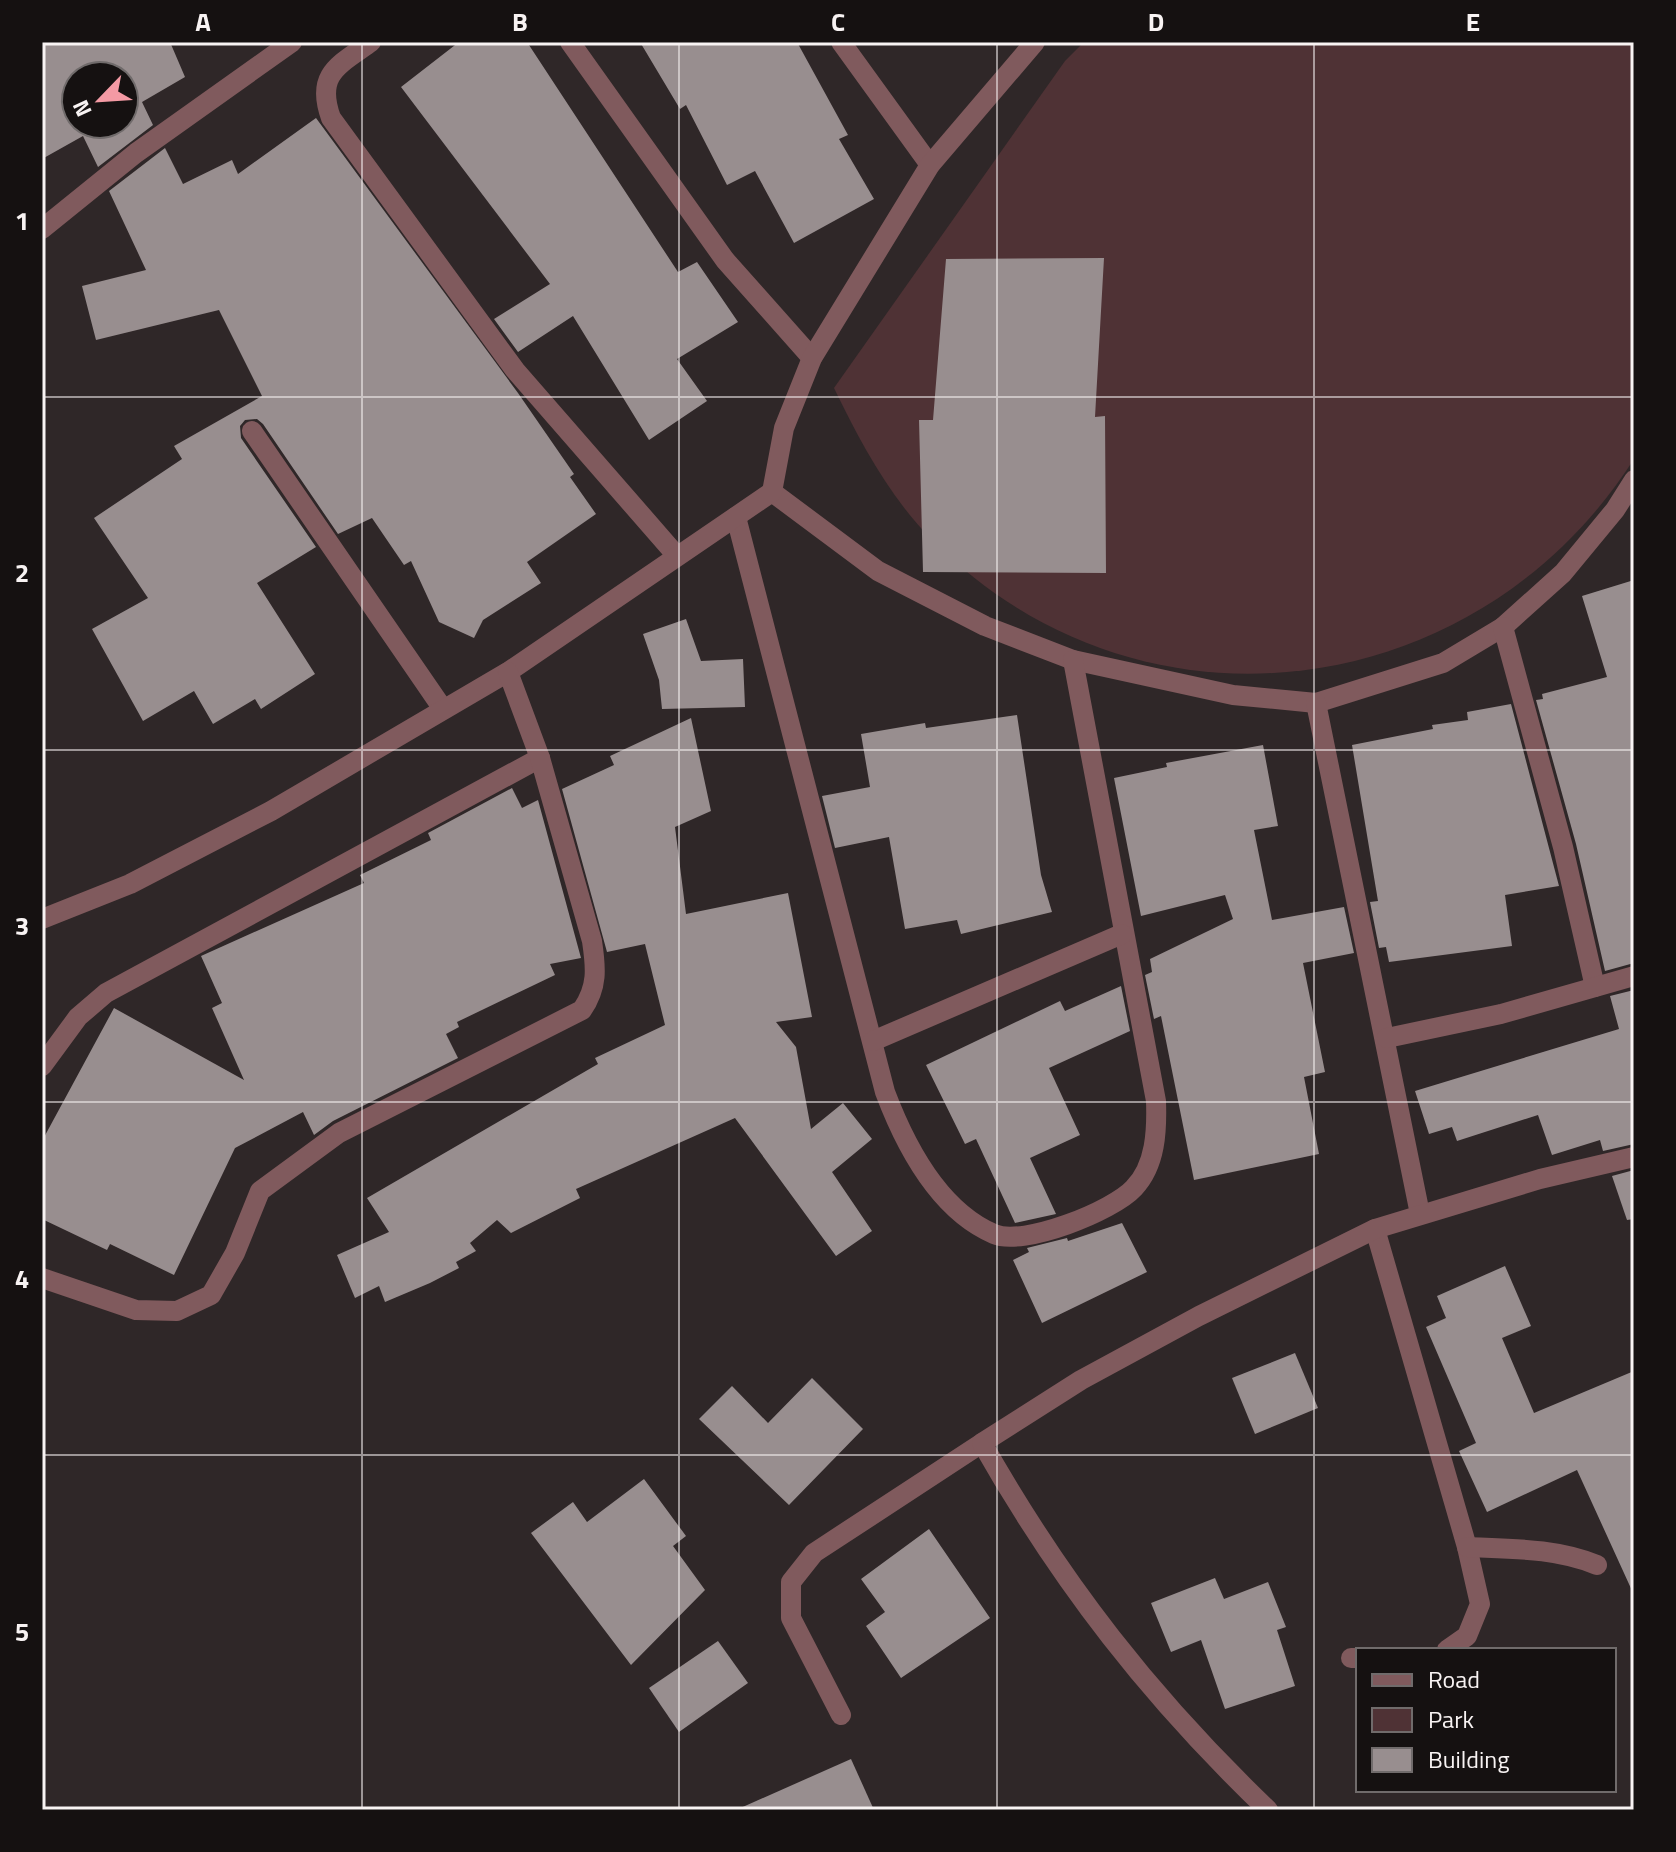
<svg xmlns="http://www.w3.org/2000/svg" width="1676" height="1852" viewBox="0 0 1676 1852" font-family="'Titillium Web',sans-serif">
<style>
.green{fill:#4f3235}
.building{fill:#988e8f;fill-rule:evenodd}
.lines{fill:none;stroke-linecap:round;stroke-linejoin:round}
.minor{stroke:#805a5d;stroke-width:20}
.grid{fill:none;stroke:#f8f3f3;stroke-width:2;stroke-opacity:0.55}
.neatline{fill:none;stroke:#f8f3f3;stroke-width:3}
.grid-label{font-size:26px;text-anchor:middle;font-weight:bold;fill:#f8f3f3}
</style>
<rect width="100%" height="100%" fill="#2f2728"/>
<path class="green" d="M 1084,42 L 1634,42 L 1634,459 C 1477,705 1140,750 932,540 C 889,496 860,442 834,388 L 1065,61 Z"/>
<g class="building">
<path d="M 42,42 L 170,42 L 185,77 L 142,102 L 153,125 L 98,167 L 83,136 L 42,159 ZM 76,76 L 124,76 L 124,124 L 76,124 Z"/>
<polygon points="459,42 527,42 678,272 697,262 738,322 677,359 707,401 649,440 573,316 518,352 494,319 550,284 401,87"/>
<polygon points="640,42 797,42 848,135 839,139 874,199 794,243 755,171 727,185 686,105 680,109"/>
<polygon points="316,118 518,393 574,474 570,477 596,514 527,562 541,583 483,620 474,638 439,622 411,561 404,565 372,518 338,534 263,424 257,419 245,420 240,426 241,438 316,547 257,583 315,674 261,709 255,699 213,724 194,691 143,721 92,629 148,598 94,518 182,459 174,446 262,396 219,310 96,340 82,286 146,270 109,191 165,148 183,184 232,160 238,174"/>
<polygon points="1104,258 1095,417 1105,416 1106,573 923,572 919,420 933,420 946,259"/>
<polygon points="1634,580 1634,963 1605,971 1576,844 1536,700 1543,699 1542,694 1607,677 1582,596"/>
<polygon points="686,619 701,661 743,659 745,707 662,709 659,680 643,634"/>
<polygon points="1511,704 1559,886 1505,895 1512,946 1389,962 1386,947 1379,948 1370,902 1378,901 1352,745 1433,729 1432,725 1468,720 1467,712"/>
<polygon points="1017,715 1041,875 1052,912 961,934 957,920 905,929 889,837 835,848 822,796 870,787 861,734 925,723 926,728"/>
<polygon points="691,718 711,811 675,827 686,914 788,893 812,1017 776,1022 796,1047 811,1129 843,1103 872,1139 832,1172 872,1231 836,1256 735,1118 576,1189 580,1198 511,1233 497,1220 470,1243 476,1251 456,1262 459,1268 430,1283 385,1302 379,1286 355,1298 337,1255 389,1232 367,1198 598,1064 595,1058 665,1025 645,944 607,952 562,789 614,765 610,756"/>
<polygon points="1263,745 1278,826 1254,830 1272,920 1344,907 1354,953 1303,963 1325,1072 1304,1077 1319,1154 1194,1180 1161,1016 1154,1019 1145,975 1152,972 1150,959 1233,919 1225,895 1141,916 1114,778 1167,767 1166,763"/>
<polygon points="512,788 522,808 538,800 581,958 550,964 555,975 457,1022 459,1027 446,1034 458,1058 333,1121 314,1135 303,1112 235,1148 174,1275 110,1244 107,1250 42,1219 42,1141 114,1008 244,1080 212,1008 222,1003 201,956 364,883 360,875 431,840 428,833"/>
<polygon points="1121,986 1130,1031 1049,1068 1080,1135 1030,1158 1056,1214 1015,1223 976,1139 965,1144 926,1065 1060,1001 1065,1011"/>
<polygon points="1634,990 1634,1144 1603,1151 1600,1140 1552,1155 1538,1115 1457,1141 1452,1127 1429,1134 1415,1091 1619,1029 1610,996"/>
<polygon points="1634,1170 1634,1219 1627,1220 1612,1176"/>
<polygon points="1122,1223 1147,1272 1042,1323 1013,1260 1029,1252 1027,1248 1067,1238 1068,1241"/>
<polygon points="1505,1266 1531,1326 1502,1338 1534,1413 1634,1371 1634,1595 1577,1470 1487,1512 1459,1451 1476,1443 1426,1327 1446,1318 1437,1296"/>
<polygon points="1295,1353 1318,1408 1255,1434 1232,1378"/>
<polygon points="812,1378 863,1429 789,1505 699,1419 732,1386 768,1423"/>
<polygon points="644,1479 686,1536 673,1546 705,1590 631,1665 531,1533 573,1502 587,1522"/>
<polygon points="929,1529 990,1618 901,1678 866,1626 885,1612 861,1579"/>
<polygon points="1215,1578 1224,1599 1268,1582 1286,1627 1277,1630 1295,1686 1225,1709 1201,1640 1171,1652 1151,1603"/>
<polygon points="718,1641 748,1683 679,1732 649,1688"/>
<polygon points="851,1759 874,1810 736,1810"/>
</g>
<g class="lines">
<g class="minor">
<path d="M 371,42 C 339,65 315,74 331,118 L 515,370 L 677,556"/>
<polyline points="570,42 725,260 812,358"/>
<polyline points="841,42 930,165"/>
<polyline points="42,229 136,153 292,42"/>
<polyline points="252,431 443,709"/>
<polyline points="772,492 878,571 985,626 1073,660 1233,695 1316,703 1443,663 1503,627 1563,573 1615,510 1634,480"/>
<path d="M 736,517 L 885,1092 C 905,1145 938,1210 994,1234 C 1023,1247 1113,1211 1134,1188 C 1156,1165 1157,1130 1156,1101 L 1073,660"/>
<polyline points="1503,627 1563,847 1595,987"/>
<polyline points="1316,703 1420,1214"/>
<polyline points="42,919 130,884 271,811 508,672 772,492 784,428 812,358 930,165 1035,42"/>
<polyline points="1387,1038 1501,1014 1634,976"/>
<polyline points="873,1041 1122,934"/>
<polyline points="42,1066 78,1017 106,993 540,758"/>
<polyline points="1375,1229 1467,1547 1480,1604 1467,1636 1447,1650"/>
<path d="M 42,1278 L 136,1310 L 177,1311 L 211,1295 L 235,1253 L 260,1191 L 339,1133 L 582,1010 C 598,987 596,968 592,941 L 540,758 L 508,672"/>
<path d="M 1467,1547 C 1511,1549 1556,1548 1597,1565"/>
<polyline points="1351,1658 1358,1658"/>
<polyline points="841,1715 791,1618 791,1582 814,1553 982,1443"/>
<path d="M 1268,1810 C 1151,1698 1062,1584 982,1443 L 1081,1380 L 1199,1316 L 1375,1229 L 1540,1179 L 1634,1157"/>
</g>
</g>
<path class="grid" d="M 362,42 L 362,1810M 679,42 L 679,1810M 997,42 L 997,1810M 1314,42 L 1314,1810M 42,397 L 1634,397M 42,750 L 1634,750M 42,1102 L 1634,1102M 42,1455 L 1634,1455"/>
<rect width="1676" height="1852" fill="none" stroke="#151111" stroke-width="88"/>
<rect x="1356" y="1648" width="260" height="144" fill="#151111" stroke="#706b6b" stroke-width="2"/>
<rect x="1372" y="1674" width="40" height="12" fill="#805a5d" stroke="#706b6b" stroke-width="2"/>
<text x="1428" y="1688" font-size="24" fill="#f8f3f3">Road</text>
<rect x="1372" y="1708" width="40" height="24" fill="#4f3235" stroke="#706b6b" stroke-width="2"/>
<text x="1428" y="1728" font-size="24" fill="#f8f3f3">Park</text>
<rect x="1372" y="1748" width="40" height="24" fill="#988e8f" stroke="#706b6b" stroke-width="2"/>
<text x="1428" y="1768" font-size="24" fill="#f8f3f3">Building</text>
<g transform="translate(100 100) rotate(245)"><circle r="38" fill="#151111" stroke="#706b6b" stroke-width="2"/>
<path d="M0-6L14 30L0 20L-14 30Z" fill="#f49aa4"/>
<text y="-12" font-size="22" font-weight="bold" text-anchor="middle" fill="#f8f3f3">N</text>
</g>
<rect x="44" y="44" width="1588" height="1764" class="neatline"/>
<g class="grid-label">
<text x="203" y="31">A</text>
<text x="520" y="31">B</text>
<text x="838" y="31">C</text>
<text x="1156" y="31">D</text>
<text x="1473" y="31">E</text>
<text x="22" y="230">1</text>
<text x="22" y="582">2</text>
<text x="22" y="935">3</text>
<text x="22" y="1288">4</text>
<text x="22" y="1641">5</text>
</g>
</svg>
